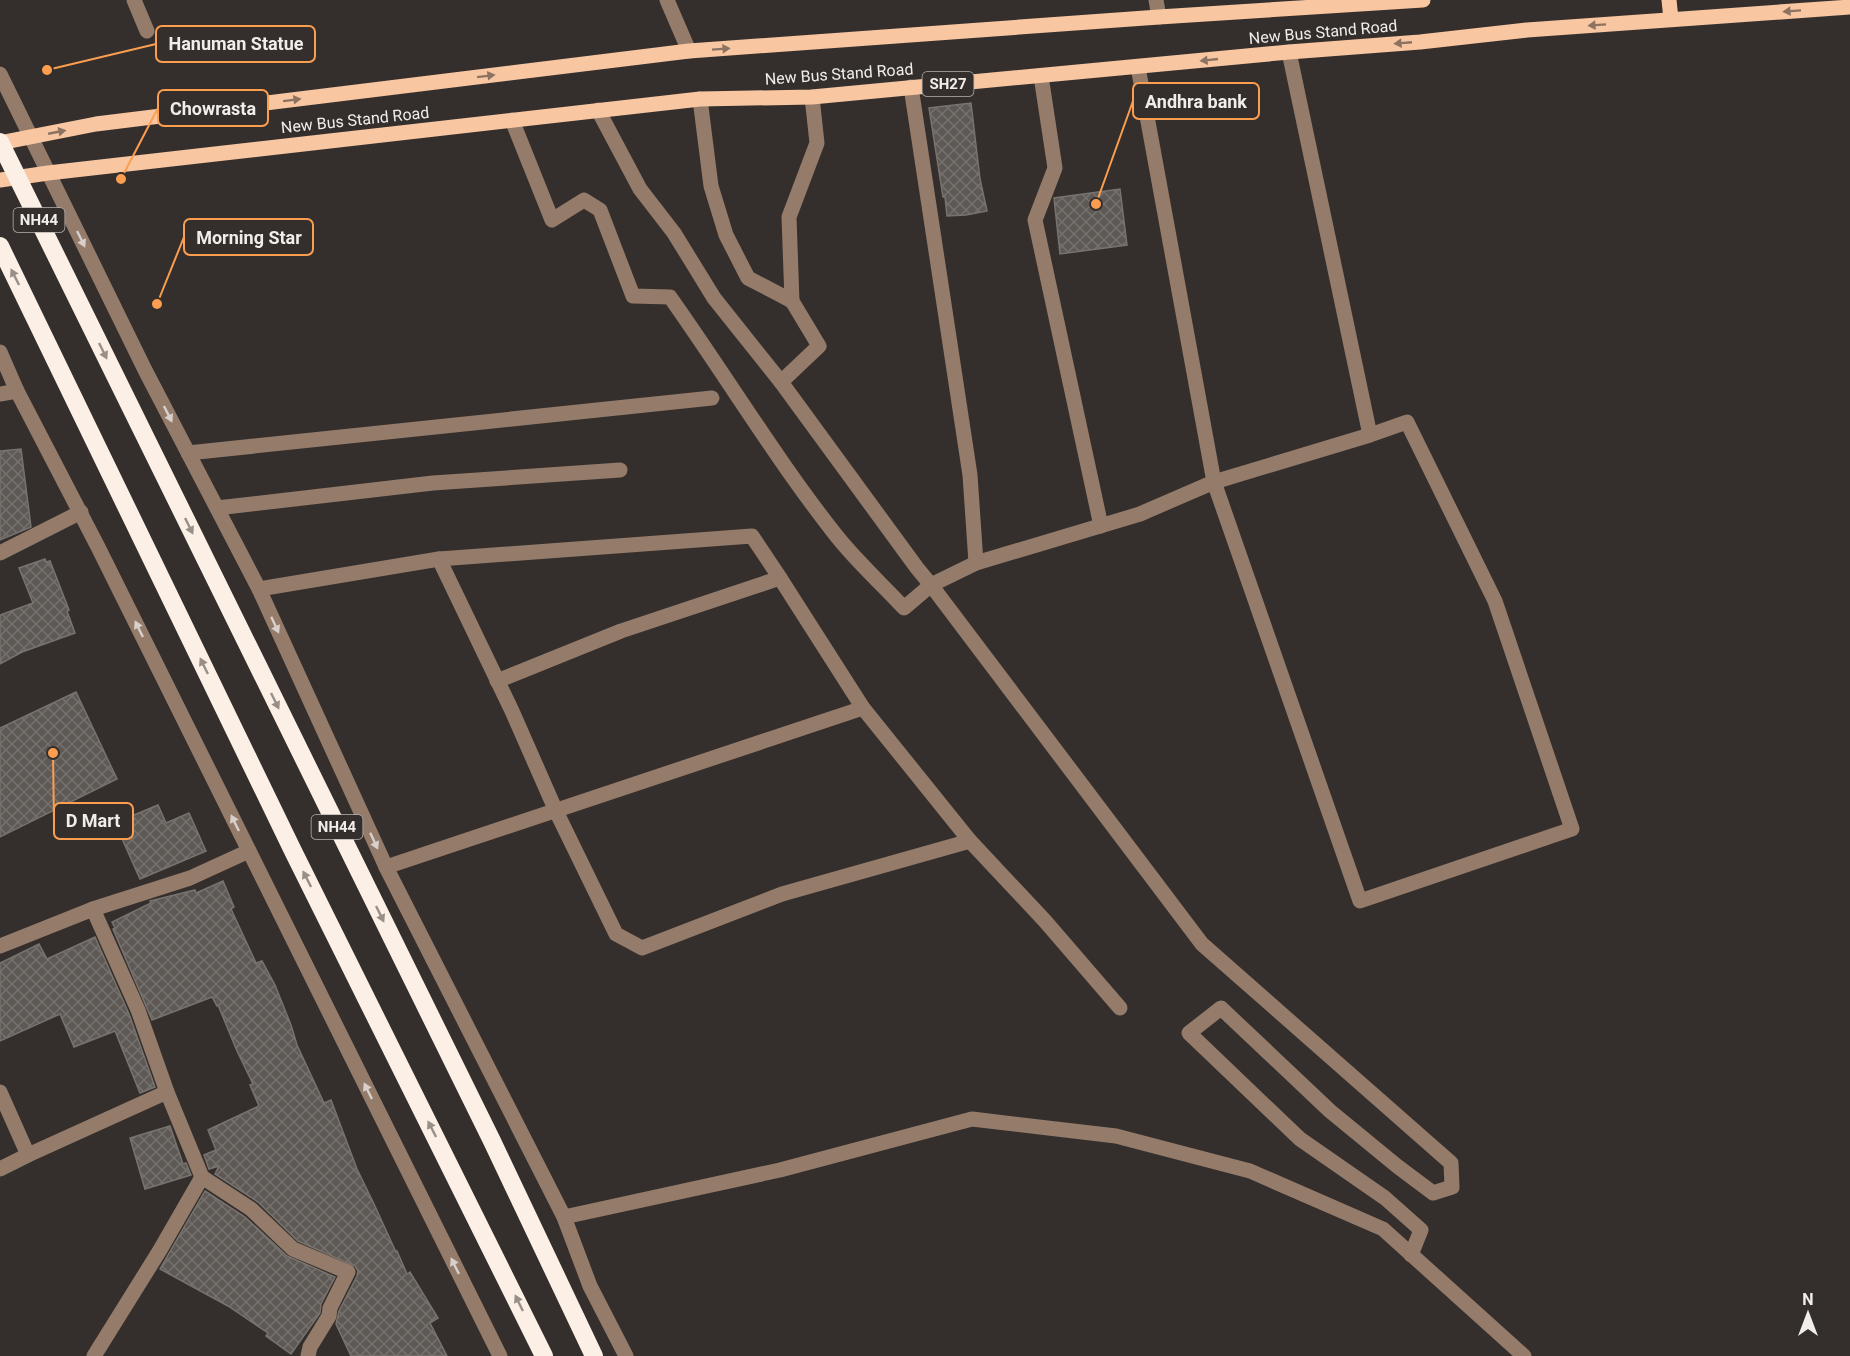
<svg xmlns="http://www.w3.org/2000/svg" width="1850" height="1356" viewBox="0 0 1850 1356" font-family="Roboto,sans-serif">
<style>
.building{fill:url(#building-cross-hatch);stroke:#78736f;stroke-width:1.5}
.lines{fill:none;stroke-linecap:round;stroke-linejoin:round}
.minor{stroke:#947b6a;stroke-width:15}
.major{stroke:#f8c6a1;stroke-width:15}
.highway{stroke:#fbefe6;stroke-width:18}
.oneway{fill:#8c7361}
.oneway2{fill:#d9d0cb}
.oneway3{fill:#988f89}
.labels{text-anchor:middle;dominant-baseline:central;stroke-width:4.5;stroke-linejoin:round;paint-order:stroke}
.shield{fill:#342f2c;stroke:#b8b4b2;stroke-width:1.5}
.shield-label{font-size:15px;font-weight:bold;fill:#f0edeb}
.street-label{font-size:16px;fill:#f0edeb;stroke:#342f2c}
.leader{fill:none;stroke:#fb9e50;stroke-width:2}
.callout-dot{fill:#fb9e50;stroke:#342f2c;stroke-width:2}
.callout{fill:#342f2c;stroke:#fb9e50;stroke-width:2}
.callout-label{font-size:18px;text-anchor:middle;font-weight:bold;fill:#f0edeb}
</style>
<defs>
<pattern id="building-cross-hatch" width="8" height="8" patternUnits="userSpaceOnUse" patternTransform="scale(1.5)"><rect width="8" height="8" fill="#5e5955"/><path d="M0 0l8 8M0 8l8-8" fill="none" stroke="#75716e"/></pattern>
</defs>
<rect width="100%" height="100%" fill="#342f2c"/>
<g class="building">
<polygon points="971,103 980,179 987,211 966,215 947,216 945,197 943,197 929,108"/>
<polygon points="1120,189 1127,245 1060,254 1054,198"/>
<polygon points="21,449 31,527 0,540 0,451"/>
<polygon points="45,559 46,562 50,561 69,610 67,611 75,633 22,652 0,664 0,615 33,603 19,568"/>
<polygon points="76,692 117,779 0,837 0,728"/>
<polygon points="158,805 166,823 189,813 206,851 140,879 115,823"/>
<polygon points="223,881 234,907 231,909 256,963 262,961 275,985 291,1025 297,1045 324,1103 331,1100 357,1169 374,1204 396,1252 397,1251 407,1274 410,1272 438,1318 430,1323 447,1356 351,1356 336,1324 339,1311 357,1276 358,1271 355,1266 298,1241 258,1202 215,1174 219,1166 209,1169 204,1155 216,1150 208,1130 259,1106 250,1085 253,1084 237,1051 218,1005 217,1006 212,997 152,1020 113,929 115,928 112,922 151,903 150,901 195,890 196,893"/>
<polygon points="95,937 129,1014 155,1087 140,1093 115,1031 74,1047 60,1014 0,1041 0,963 39,944 47,959"/>
<polygon points="170,1126 183,1164 186,1163 191,1175 145,1189 130,1138"/>
<polygon points="205,1191 245,1217 287,1256 335,1277 321,1304 320,1313 291,1354 266,1336 268,1333 228,1306 160,1269"/>
</g>
<g class="lines">
<g class="minor">
<polyline points="134,0 147,31"/>
<polyline points="667,0 689,51"/>
<polyline points="1156,0 1159,17"/>
<polyline points="1289,52 1370,435 1214,482 1360,901 1572,829 1495,601 1407,422 1370,435"/>
<polyline points="0,74 145,370 259,589 386,867 564,1217 590,1286 626,1356"/>
<polyline points="1041,76 1055,168 1035,220 1101,526"/>
<polyline points="911,87 970,475 976,563 1140,514 1214,482 1138,67"/>
<polyline points="700,99 711,186 726,235 748,278 792,301"/>
<polyline points="598,110 640,189 674,233 714,298 781,382 819,346 792,301 789,217 817,143 812,97"/>
<path d="M 512,120 L 552,220 L 584,200 L 600,210 L 633,296 L 670,297 C 726,376 776,459 835,534 C 856,561 882,584 904,608 L 931,585 L 917,568 L 781,382"/>
<polyline points="0,352 17,391 98,547 500,1356"/>
<polyline points="0,394 17,391"/>
<polyline points="188,453 712,398"/>
<polyline points="217,508 433,483 620,470"/>
<polyline points="0,553 81,512"/>
<polyline points="439,559 752,536 780,578 621,631 497,681"/>
<polyline points="976,563 931,585 1202,944 1451,1163 1452,1187 1433,1193 1397,1166 1330,1111 1221,1008 1189,1033 1300,1139 1385,1198 1421,1230 1411,1255"/>
<polyline points="780,578 863,708 970,841"/>
<polyline points="259,589 439,559 512,711 556,811 616,934 642,948 782,894 970,841 1045,921 1120,1008"/>
<polyline points="249,851 190,878 93,909 138,1010 167,1092 202,1177 251,1209 293,1249 348,1272 330,1308 329,1316 310,1347 308,1356"/>
<polyline points="386,867 863,708"/>
<polyline points="0,946 93,909"/>
<polyline points="0,1092 28,1155"/>
<polyline points="0,1169 28,1155 167,1092"/>
<polyline points="564,1217 780,1170 972,1119 1116,1136 1250,1171 1383,1229 1524,1356"/>
<polyline points="94,1356 160,1250 202,1177"/>
</g>
<g class="major">
<polyline points="1669,0 1671,19"/>
<polyline points="0,143 96,124 689,51 1159,17 1423,0"/>
<polyline points="0,180 48,173 700,99 812,97 1289,52 1420,42 1527,30 1850,7"/>
</g>
<g class="highway">
<polyline points="0,142 492,1141 594,1356"/>
<polyline points="0,246 293,851 544,1356"/>
</g>
</g>
<defs><path id="oneway-solid" d="M-6-.8H1V-3.2L6.5 0L1 3.2V.8H-6Z" transform="scale(1.5)"/></defs>
<g class="oneway">
<use href="#oneway-solid" transform="translate(1792 11) rotate(176)"/>
<use href="#oneway-solid" transform="translate(1597 25) rotate(176)"/>
<use href="#oneway-solid" transform="translate(1403 43) rotate(175)"/>
<use href="#oneway-solid" transform="translate(721 49) rotate(-4)"/>
<use href="#oneway-solid" transform="translate(1209 60) rotate(174)"/>
<use href="#oneway-solid" transform="translate(486 76) rotate(-7)"/>
<use href="#oneway-solid" transform="translate(292 100) rotate(-7)"/>
<use href="#oneway-solid" transform="translate(57 132) rotate(-11)"/>
</g>
<g class="oneway2">
<use href="#oneway-solid" transform="translate(81 239) rotate(64)"/>
<use href="#oneway-solid" transform="translate(168 414) rotate(63)"/>
<use href="#oneway-solid" transform="translate(275 625) rotate(65)"/>
<use href="#oneway-solid" transform="translate(139 629) rotate(-116)"/>
<use href="#oneway-solid" transform="translate(235 823) rotate(-116)"/>
<use href="#oneway-solid" transform="translate(374 841) rotate(65)"/>
<use href="#oneway-solid" transform="translate(368 1091) rotate(-116)"/>
<use href="#oneway-solid" transform="translate(455 1266) rotate(-116)"/>
</g>
<g class="oneway3">
<use href="#oneway-solid" transform="translate(15 277) rotate(-117)"/>
<use href="#oneway-solid" transform="translate(103 351) rotate(64)"/>
<use href="#oneway-solid" transform="translate(189 526) rotate(64)"/>
<use href="#oneway-solid" transform="translate(204 666) rotate(-116)"/>
<use href="#oneway-solid" transform="translate(275 701) rotate(64)"/>
<use href="#oneway-solid" transform="translate(307 879) rotate(-117)"/>
<use href="#oneway-solid" transform="translate(380 914) rotate(64)"/>
<use href="#oneway-solid" transform="translate(432 1129) rotate(-117)"/>
<use href="#oneway-solid" transform="translate(519 1303) rotate(-116)"/>
</g>
<g class="labels">
<g class="shield">
<rect x="922.5" y="72" width="51" height="24" rx="4.5"/>
<rect x="13.5" y="208" width="51" height="24" rx="4.5"/>
<rect x="311.5" y="815" width="51" height="24" rx="4.5"/>
</g>
<g class="shield-label">
<text x="948" y="84">SH27</text>
<text x="39" y="220">NH44</text>
<text x="337" y="827">NH44</text>
</g>
<g class="street-label">
<text transform="translate(1323 32) rotate(-5)">New Bus Stand Road</text>
<text transform="translate(839 74) rotate(-4)">New Bus Stand Road</text>
<text transform="translate(355 120) rotate(-6)">New Bus Stand Road</text>
</g>
</g>
<path class="leader" d="M47 70L156 44M1096 204L1133 101M121 179L158 108M157 304L184 237M53 753L54 821"/>
<g class="callout-dot">
<circle cx="47" cy="70" r="6"/>
<circle cx="1096" cy="204" r="6"/>
<circle cx="121" cy="179" r="6"/>
<circle cx="157" cy="304" r="6"/>
<circle cx="53" cy="753" r="6"/>
</g>
<g class="callout">
<rect x="156" y="26" width="159" height="36" rx="6"/>
<rect x="1133" y="83" width="126" height="36" rx="6"/>
<rect x="158" y="90" width="110" height="36" rx="6"/>
<rect x="184" y="219" width="129" height="36" rx="6"/>
<rect x="54" y="803" width="79" height="36" rx="6"/>
</g>
<g class="callout-label">
<text x="236" y="50">Hanuman Statue</text>
<text x="1196" y="108">Andhra bank</text>
<text x="213" y="115">Chowrasta</text>
<text x="249" y="244">Morning Star</text>
<text x="93" y="827">D Mart</text>
</g>
<g transform="translate(1808 1314)" stroke="#342f2c" stroke-width="4.5" paint-order="stroke">
<path d="M0-4.5L10 22L0 15L-10 22Z" fill="#f0edeb"/>
<text y="-9" font-size="16" font-weight="bold" text-anchor="middle" fill="#f0edeb">N</text>
</g>
</svg>
